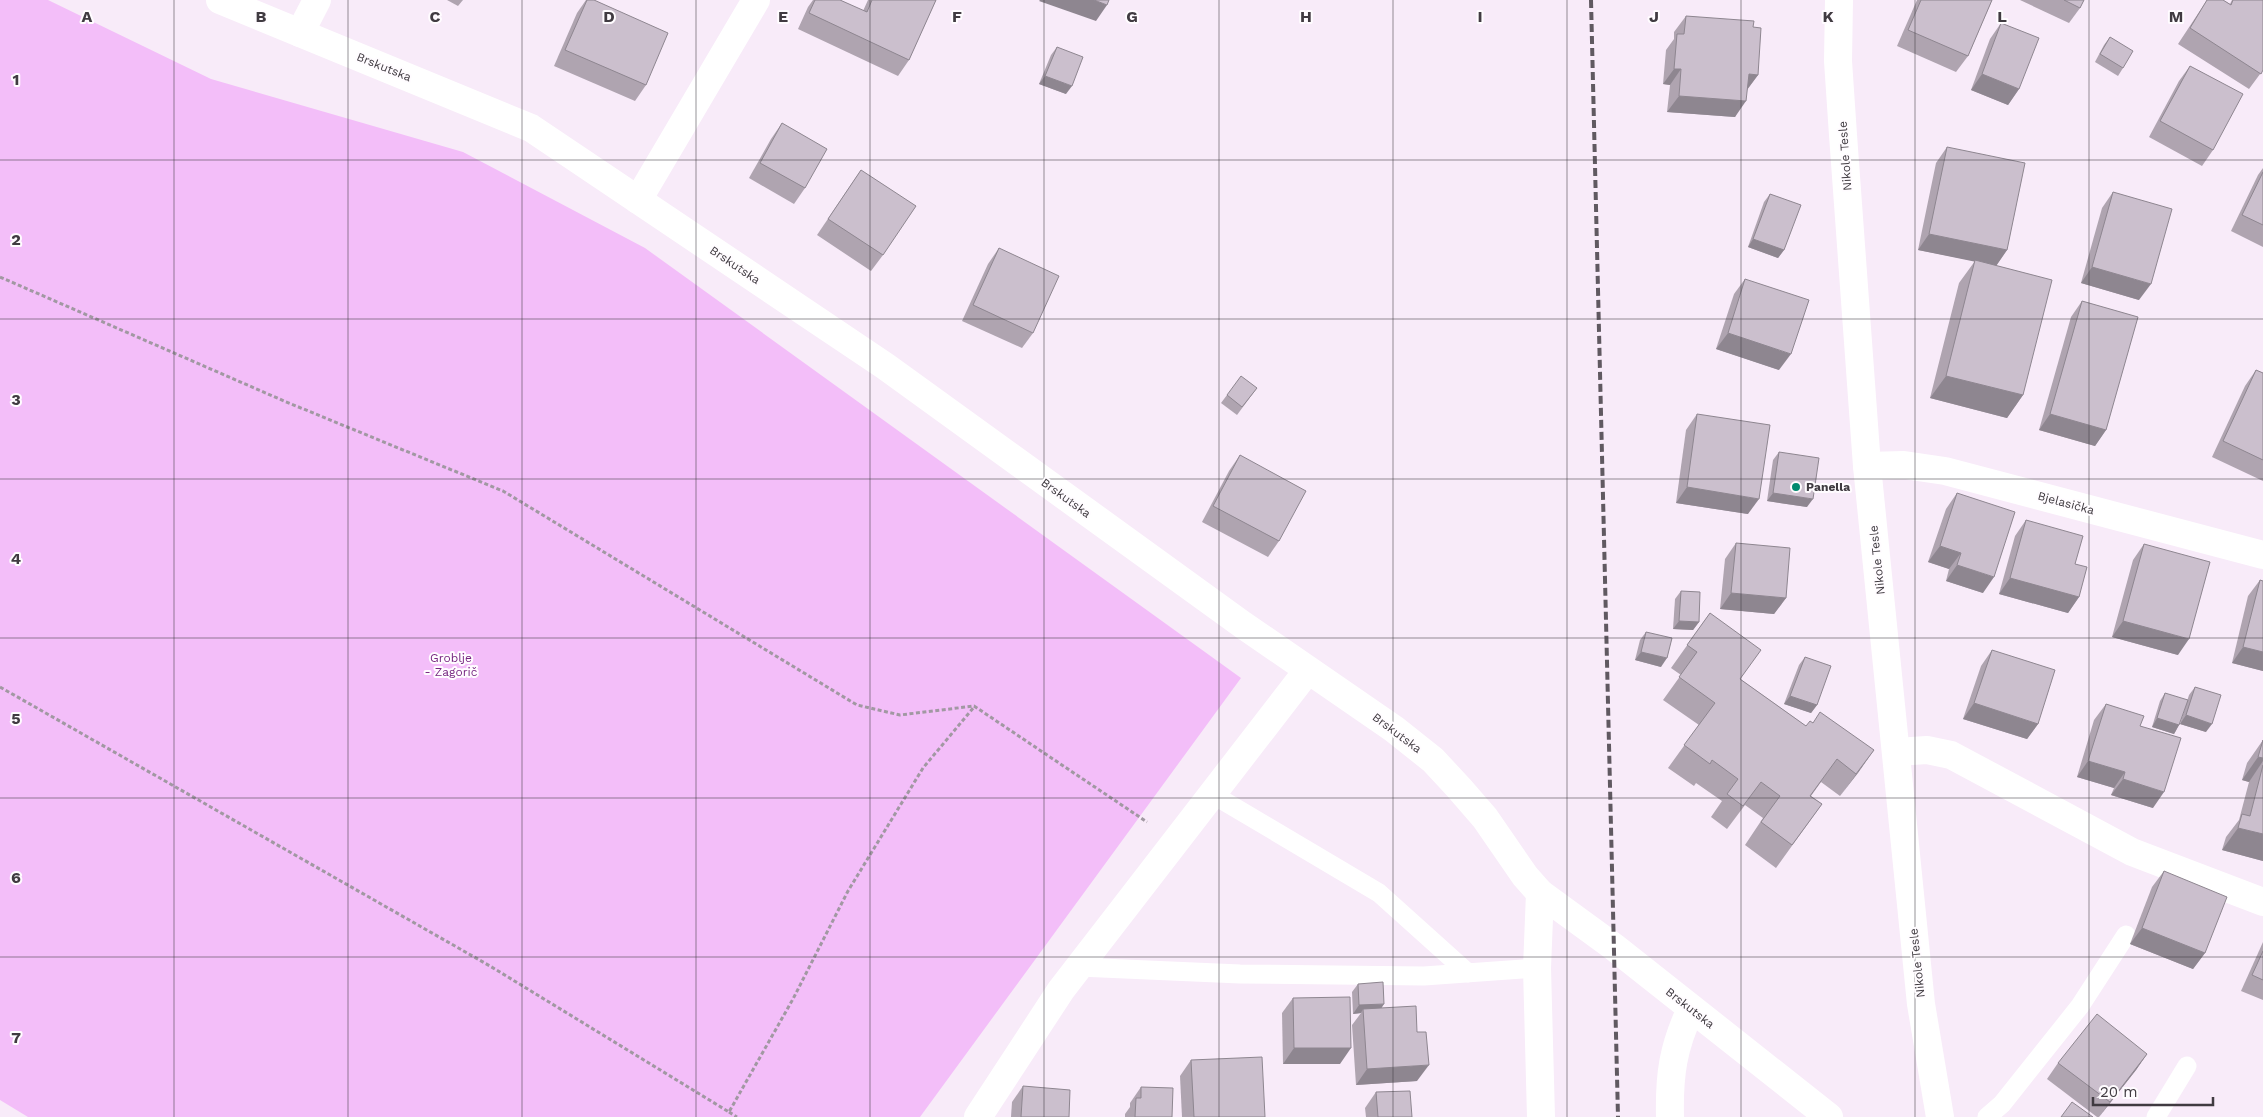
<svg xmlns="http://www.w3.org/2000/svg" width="2263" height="1117" viewBox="0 0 2263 1117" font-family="'Work Sans',sans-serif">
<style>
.green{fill:#f3bef9}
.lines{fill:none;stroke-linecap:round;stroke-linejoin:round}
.path{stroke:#a198a2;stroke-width:3;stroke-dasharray:4 2.5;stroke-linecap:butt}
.service{stroke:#fff;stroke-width:19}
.minor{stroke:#fff;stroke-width:28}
.tertiary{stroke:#fff;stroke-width:28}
.rail{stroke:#605961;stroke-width:4;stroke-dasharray:8 4;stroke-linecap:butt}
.wall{fill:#afa4b0}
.shaded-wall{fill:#8e8690}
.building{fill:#cbbfcd;stroke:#8e8690}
.grid{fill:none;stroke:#403b41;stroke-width:1;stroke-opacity:0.55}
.poi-dot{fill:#00896e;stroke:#fffcff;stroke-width:2}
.labels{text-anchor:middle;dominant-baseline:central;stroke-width:4;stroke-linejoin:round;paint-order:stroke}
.street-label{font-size:12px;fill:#403b41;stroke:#fffcff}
.poi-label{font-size:12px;font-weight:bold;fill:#403b41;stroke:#fffcff;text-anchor:start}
.park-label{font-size:12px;fill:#762680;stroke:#fffcff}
.grid-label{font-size:16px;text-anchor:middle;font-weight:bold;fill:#403b41;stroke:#fffcff;stroke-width:4;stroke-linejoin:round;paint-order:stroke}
</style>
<rect width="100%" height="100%" fill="#f8ebf9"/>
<polygon class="green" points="0,0 48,0 211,79 463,152 645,248 1241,678 920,1117 28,1117 0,1100"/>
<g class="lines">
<g class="path">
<polyline points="0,277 284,401 503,491 857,705 900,715 974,706 1147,822"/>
<polyline points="0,687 490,966 729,1112 793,999 848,891 923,768 974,707"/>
<polyline points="729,1112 737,1117"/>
</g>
<g class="service">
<polyline points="1212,794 1379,893 1468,973"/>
<polyline points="1079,967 1240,974 1424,976 1537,968"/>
<polyline points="1987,1117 2002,1104 2080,1006 2126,935"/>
<polyline points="2156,1117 2187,1066"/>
</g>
<g class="minor">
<polyline points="220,0 531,128 885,366 1243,625 1394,729 1433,760 1459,788 1485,818 1525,876 1540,893 1614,947 1829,1117"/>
<polyline points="300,33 317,0"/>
<polyline points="638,200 756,0"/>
<polyline points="1867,466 1904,465 1945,471 2263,555"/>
<polyline points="1896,752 1927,750 1951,755 2132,852 2263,902"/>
<polyline points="1540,893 1537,968 1541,1117"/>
<polyline points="978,1117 1061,990 1308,670"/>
<path d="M 1670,1117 C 1669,1075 1673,1047 1691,1009"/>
</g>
<polyline class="tertiary" points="1839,0 1838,61 1843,135 1867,466 1921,1004 1940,1117"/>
<polyline class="rail" points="1591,0 1618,1117"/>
</g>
<g class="wall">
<polygon points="447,0 463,0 458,6"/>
<polygon points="586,0 594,0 646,85 635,101 554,66 577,13"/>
<polygon points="813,0 840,0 863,11 868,0 936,0 909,60 898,76 798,29 808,7"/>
<polygon points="1917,0 1992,0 1968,56 1956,72 1897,46"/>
<polygon points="2020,0 2084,0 2080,8 2069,23"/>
<polygon points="2207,0 2223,0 2230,4 2232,0 2263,0 2263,70 2249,89 2178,44"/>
<polygon points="1686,16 1753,27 1758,75 1747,90 1735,117 1667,112 1670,85 1663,84 1666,50 1674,39 1674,32"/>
<polygon points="2001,23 2019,89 2008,105 1971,90 1990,39"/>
<polygon points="2110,37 2123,68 2118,76 2095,62 2104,45"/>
<polygon points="1057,47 1066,94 1039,84 1051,55"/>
<polygon points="2190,66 2213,150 2202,166 2149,137 2179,81"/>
<polygon points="782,123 805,188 794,204 749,178 771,139"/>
<polygon points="1947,147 2007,250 1996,266 2023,395 2007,418 1930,398 1959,283 1975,261 1918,250 1936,163"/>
<polygon points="2263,168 2263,247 2231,231 2258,175"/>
<polygon points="861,170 883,255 871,271 817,235"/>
<polygon points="2113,192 2139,300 2081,283 2102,208"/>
<polygon points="1770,194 1784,250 1778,258 1748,247 1764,202"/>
<polygon points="999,248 1033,333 1022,348 962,321 988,264"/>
<polygon points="1745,279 1779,370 1716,349 1734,294"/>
<polygon points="2082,301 2106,430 2095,446 2039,430 2071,317"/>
<polygon points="2256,370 2263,373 2263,481 2212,457 2245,386"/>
<polygon points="1257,388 1237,415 1221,403 1227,395"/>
<polygon points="1697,414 1748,514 1676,503 1686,430"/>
<polygon points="1779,452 1807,507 1767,501 1773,460"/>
<polygon points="1240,455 1279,541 1268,557 1202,522 1229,471"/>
<polygon points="1957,493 1983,593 1946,581 1949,569 1928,562 1946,509"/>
<polygon points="2026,520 2075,564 2079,597 2068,613 1999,594 2015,536"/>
<polygon points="1736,543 1786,598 1774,614 1720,609 1725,559"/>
<polygon points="2144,544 2178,655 2112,637 2133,560"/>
<polygon points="2260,580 2263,581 2263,671 2232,663 2248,596"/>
<polygon points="1681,591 1699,622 1693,630 1673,629 1675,599"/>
<polygon points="1710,613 1740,679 1806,726 1874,750 1840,796 1821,782 1811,796 1822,804 1776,868 1745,845 1763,818 1745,805 1727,829 1711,817 1722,801 1696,783 1694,786 1668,768 1699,725 1663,700 1681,675 1671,668"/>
<polygon points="1646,632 1661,667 1635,660 1640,640"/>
<polygon points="1992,650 2038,724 2027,739 1963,719 1981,666"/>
<polygon points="1805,657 1817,705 1811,713 1784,704 1799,665"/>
<polygon points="2195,687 2206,732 2180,724 2189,695"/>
<polygon points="2165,693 2179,725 2174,734 2152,727 2160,701"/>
<polygon points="2106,704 2140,726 2153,808 2111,795 2114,788 2077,777 2094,720"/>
<polygon points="2263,740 2263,861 2222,850 2226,837 2239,820 2249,782 2242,780 2247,763"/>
<polygon points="2164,871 2205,953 2193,969 2130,944 2152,887"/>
<polygon points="2263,942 2263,1000 2241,991"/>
<polygon points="1358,984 1382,1008 1417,1081 1356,1085 1352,1025 1361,1013 1353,1014 1352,992"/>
<polygon points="1293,998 1340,1064 1283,1064 1282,1013"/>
<polygon points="2147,1054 2136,1070 2099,1117 2097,1117 2047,1079 2058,1063"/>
<polygon points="1191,1060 1265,1117 1182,1117 1180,1076"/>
<polygon points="1023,1086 1069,1117 1011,1117 1012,1102"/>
<polygon points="1141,1087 1172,1117 1125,1117 1125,1114 1130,1107 1130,1103"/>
<polygon points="1376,1092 1412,1117 1366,1117 1365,1108"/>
</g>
<g class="shaded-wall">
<polygon points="1040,0 1094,0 1107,5 1096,21 1039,1"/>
<polygon points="1674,69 1681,69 1670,85 1663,84"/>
<polygon points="1749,74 1758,75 1746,91"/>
<polygon points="1982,74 2019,89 2008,105 1971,90"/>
<polygon points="1045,76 1072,86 1066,94 1039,84"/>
<polygon points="1679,96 1746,101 1735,117 1667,112"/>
<polygon points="1929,234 2007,250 1996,266 1918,250"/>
<polygon points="1753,239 1784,250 1778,258 1748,247"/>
<polygon points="2092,267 2151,284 2139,300 2081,283"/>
<polygon points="1728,333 1791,354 1779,370 1716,349"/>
<polygon points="1946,376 2023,395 2007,418 1930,398"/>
<polygon points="2050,414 2106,430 2095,446 2039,430"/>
<polygon points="1687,487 1759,499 1748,514 1676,503"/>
<polygon points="1773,493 1813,499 1807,507 1767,501"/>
<polygon points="1940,546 1961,553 1949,569 1928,562"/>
<polygon points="1957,565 1994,577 1983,593 1946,581"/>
<polygon points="2010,578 2079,597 2068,613 1999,594"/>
<polygon points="1731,593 1786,598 1774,614 1720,609"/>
<polygon points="1679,621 1699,622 1693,630 1673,629"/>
<polygon points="2123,621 2189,639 2178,655 2112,637"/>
<polygon points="2243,647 2263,652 2263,671 2232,663"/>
<polygon points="1641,652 1667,658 1661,667 1635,660"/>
<polygon points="1790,696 1817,705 1811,713 1784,704"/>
<polygon points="1974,703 2038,724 2027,739 1963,719"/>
<polygon points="2186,715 2212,724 2206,732 2180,724"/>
<polygon points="2157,718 2179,725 2174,734 2152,727"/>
<polygon points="1874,750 1858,773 1840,796 1856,774"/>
<polygon points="2258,757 2263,758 2263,761 2249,782 2242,780"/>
<polygon points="2088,761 2125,772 2114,788 2077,777"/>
<polygon points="2123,779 2164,792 2153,808 2111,795"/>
<polygon points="2238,828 2263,834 2263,861 2222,850"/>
<polygon points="2142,928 2205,953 2193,969 2130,944"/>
<polygon points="1384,1004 1379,1012 1363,1009 1361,1013 1353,1014 1359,1005"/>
<polygon points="1294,1048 1351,1048 1340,1064 1283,1064"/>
<polygon points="2147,1054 2136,1070 2099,1117 2110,1102"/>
<polygon points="1429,1065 1417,1081 1356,1085 1367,1069"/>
</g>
<g class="building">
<polygon points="587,0 594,0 668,33 646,85 565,50"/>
<polygon points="815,0 840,0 867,12 872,0 936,0 909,60 809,13"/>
<polygon points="1094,0 1109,0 1107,5"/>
<polygon points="1921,0 1992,0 1968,56 1908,30"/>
<polygon points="2064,0 2084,0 2080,8"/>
<polygon points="2207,0 2223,0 2231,5 2233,0 2263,0 2263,70 2261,74 2190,28"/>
<polygon points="1686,16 1754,21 1753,27 1761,28 1758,75 1749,74 1746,101 1679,96 1681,69 1674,69 1677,34 1684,34"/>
<polygon points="2001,23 2039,38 2019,89 1982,74"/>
<polygon points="2110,37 2133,51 2123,68 2100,54"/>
<polygon points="1057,47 1083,57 1072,86 1045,76"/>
<polygon points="2190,66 2243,94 2213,150 2160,121"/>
<polygon points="782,123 827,149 805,188 760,163"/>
<polygon points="1947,147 2025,163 2007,250 1929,234"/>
<polygon points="861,170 916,206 883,255 828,219"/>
<polygon points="2263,172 2263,225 2242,215"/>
<polygon points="2113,192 2172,209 2151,284 2092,267"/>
<polygon points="1770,194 1801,205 1784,250 1753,239"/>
<polygon points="999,248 1059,276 1033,333 973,305"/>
<polygon points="1975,260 2052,280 2023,395 1946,376"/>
<polygon points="1745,279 1809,300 1791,354 1728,333"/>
<polygon points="2082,301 2138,317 2106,430 2050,414"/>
<polygon points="2256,370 2263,373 2263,460 2223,441"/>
<polygon points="1241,376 1257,388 1242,407 1227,395"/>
<polygon points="1697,414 1770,425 1759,499 1687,487"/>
<polygon points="1779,452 1819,458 1813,499 1773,493"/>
<polygon points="1240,455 1306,491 1279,541 1213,506"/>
<polygon points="1957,493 2015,512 1994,577 1957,565 1961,553 1940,546"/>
<polygon points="2026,520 2083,536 2075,564 2087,567 2079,597 2010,578"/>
<polygon points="1736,543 1790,548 1786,598 1731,593"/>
<polygon points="2144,544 2210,562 2189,639 2123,621"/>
<polygon points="2260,580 2263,581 2263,652 2243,647"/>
<polygon points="1681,591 1700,592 1699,622 1679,621"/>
<polygon points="1710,613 1761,650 1740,679 1806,726 1810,721 1813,723 1820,712 1874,750 1856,774 1837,759 1810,796 1822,804 1792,845 1761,822 1780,796 1761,782 1743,806 1727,794 1738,779 1712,760 1710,764 1684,745 1715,703 1679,677 1697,652 1687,645"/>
<polygon points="1646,632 1672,638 1667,658 1641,652"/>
<polygon points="1992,650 2055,670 2038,724 1974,703"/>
<polygon points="1805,657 1831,666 1817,705 1790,696"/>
<polygon points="2195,687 2221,695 2212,724 2186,715"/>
<polygon points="2165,693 2188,700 2179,725 2157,718"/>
<polygon points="2106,704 2144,716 2140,726 2181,738 2164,792 2123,779 2125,772 2088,761"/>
<polygon points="2263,740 2263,758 2258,757"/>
<polygon points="2263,765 2263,834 2238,828 2242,814 2250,816"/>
<polygon points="2164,871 2227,897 2205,953 2142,928"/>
<polygon points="2263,951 2263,980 2252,975"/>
<polygon points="1383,982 1384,1004 1359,1005 1358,984"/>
<polygon points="1350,997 1351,1048 1294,1048 1293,998"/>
<polygon points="1416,1006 1417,1032 1426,1032 1429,1065 1367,1069 1363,1009"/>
<polygon points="2097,1014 2147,1054 2110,1102 2058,1063"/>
<polygon points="1262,1057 1265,1117 1194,1117 1191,1060"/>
<polygon points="1023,1086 1070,1090 1069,1117 1021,1117"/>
<polygon points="1141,1087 1173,1088 1172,1117 1135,1117 1136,1098 1141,1098"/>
<polygon points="1410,1091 1412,1117 1378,1117 1376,1092"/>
<polygon points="2072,1102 2093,1117 2061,1117"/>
</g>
<path class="grid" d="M 174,0 L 174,1117M 348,0 L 348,1117M 522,0 L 522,1117M 696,0 L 696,1117M 870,0 L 870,1117M 1044,0 L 1044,1117M 1219,0 L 1219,1117M 1393,0 L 1393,1117M 1567,0 L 1567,1117M 1741,0 L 1741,1117M 1915,0 L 1915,1117M 2089,0 L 2089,1117M 0,160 L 2263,160M 0,319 L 2263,319M 0,479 L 2263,479M 0,638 L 2263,638M 0,798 L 2263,798M 0,957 L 2263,957"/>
<circle class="poi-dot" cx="1796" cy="487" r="5"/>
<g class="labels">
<g class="street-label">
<text transform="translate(384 67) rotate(22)">Brskutska</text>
<text transform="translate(1845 156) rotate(-94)">Nikole Tesle</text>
<text transform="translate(735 265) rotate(34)">Brskutska</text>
<text transform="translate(1066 498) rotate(36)">Brskutska</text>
<text transform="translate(2066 503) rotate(15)">Bjelasička</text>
<text transform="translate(1877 560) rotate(-96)">Nikole Tesle</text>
<text transform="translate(1397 733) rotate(37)">Brskutska</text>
<text transform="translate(1917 963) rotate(-96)">Nikole Tesle</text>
<text transform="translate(1690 1008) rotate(38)">Brskutska</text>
</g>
<g class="poi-label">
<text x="1806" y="487">Panella</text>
</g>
<g class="park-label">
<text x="451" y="658">Groblje<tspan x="451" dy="14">- Zagorič</tspan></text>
</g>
</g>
<g class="grid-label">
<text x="87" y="22">A</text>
<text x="261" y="22">B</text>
<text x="435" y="22">C</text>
<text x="609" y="22">D</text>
<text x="783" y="22">E</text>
<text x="957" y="22">F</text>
<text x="1132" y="22">G</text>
<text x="1306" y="22">H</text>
<text x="1480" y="22">I</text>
<text x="1654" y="22">J</text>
<text x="1828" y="22">K</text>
<text x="2002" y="22">L</text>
<text x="2176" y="22">M</text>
<text x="16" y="85">1</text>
<text x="16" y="245">2</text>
<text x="16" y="405">3</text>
<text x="16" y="564">4</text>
<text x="16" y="724">5</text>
<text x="16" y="883">6</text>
<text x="16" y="1043">7</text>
</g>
<path d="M2093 1097v8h120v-8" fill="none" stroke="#403b41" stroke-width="2.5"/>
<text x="2100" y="1097" font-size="15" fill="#403b41" stroke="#fffcff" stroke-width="4" paint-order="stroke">20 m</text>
</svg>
